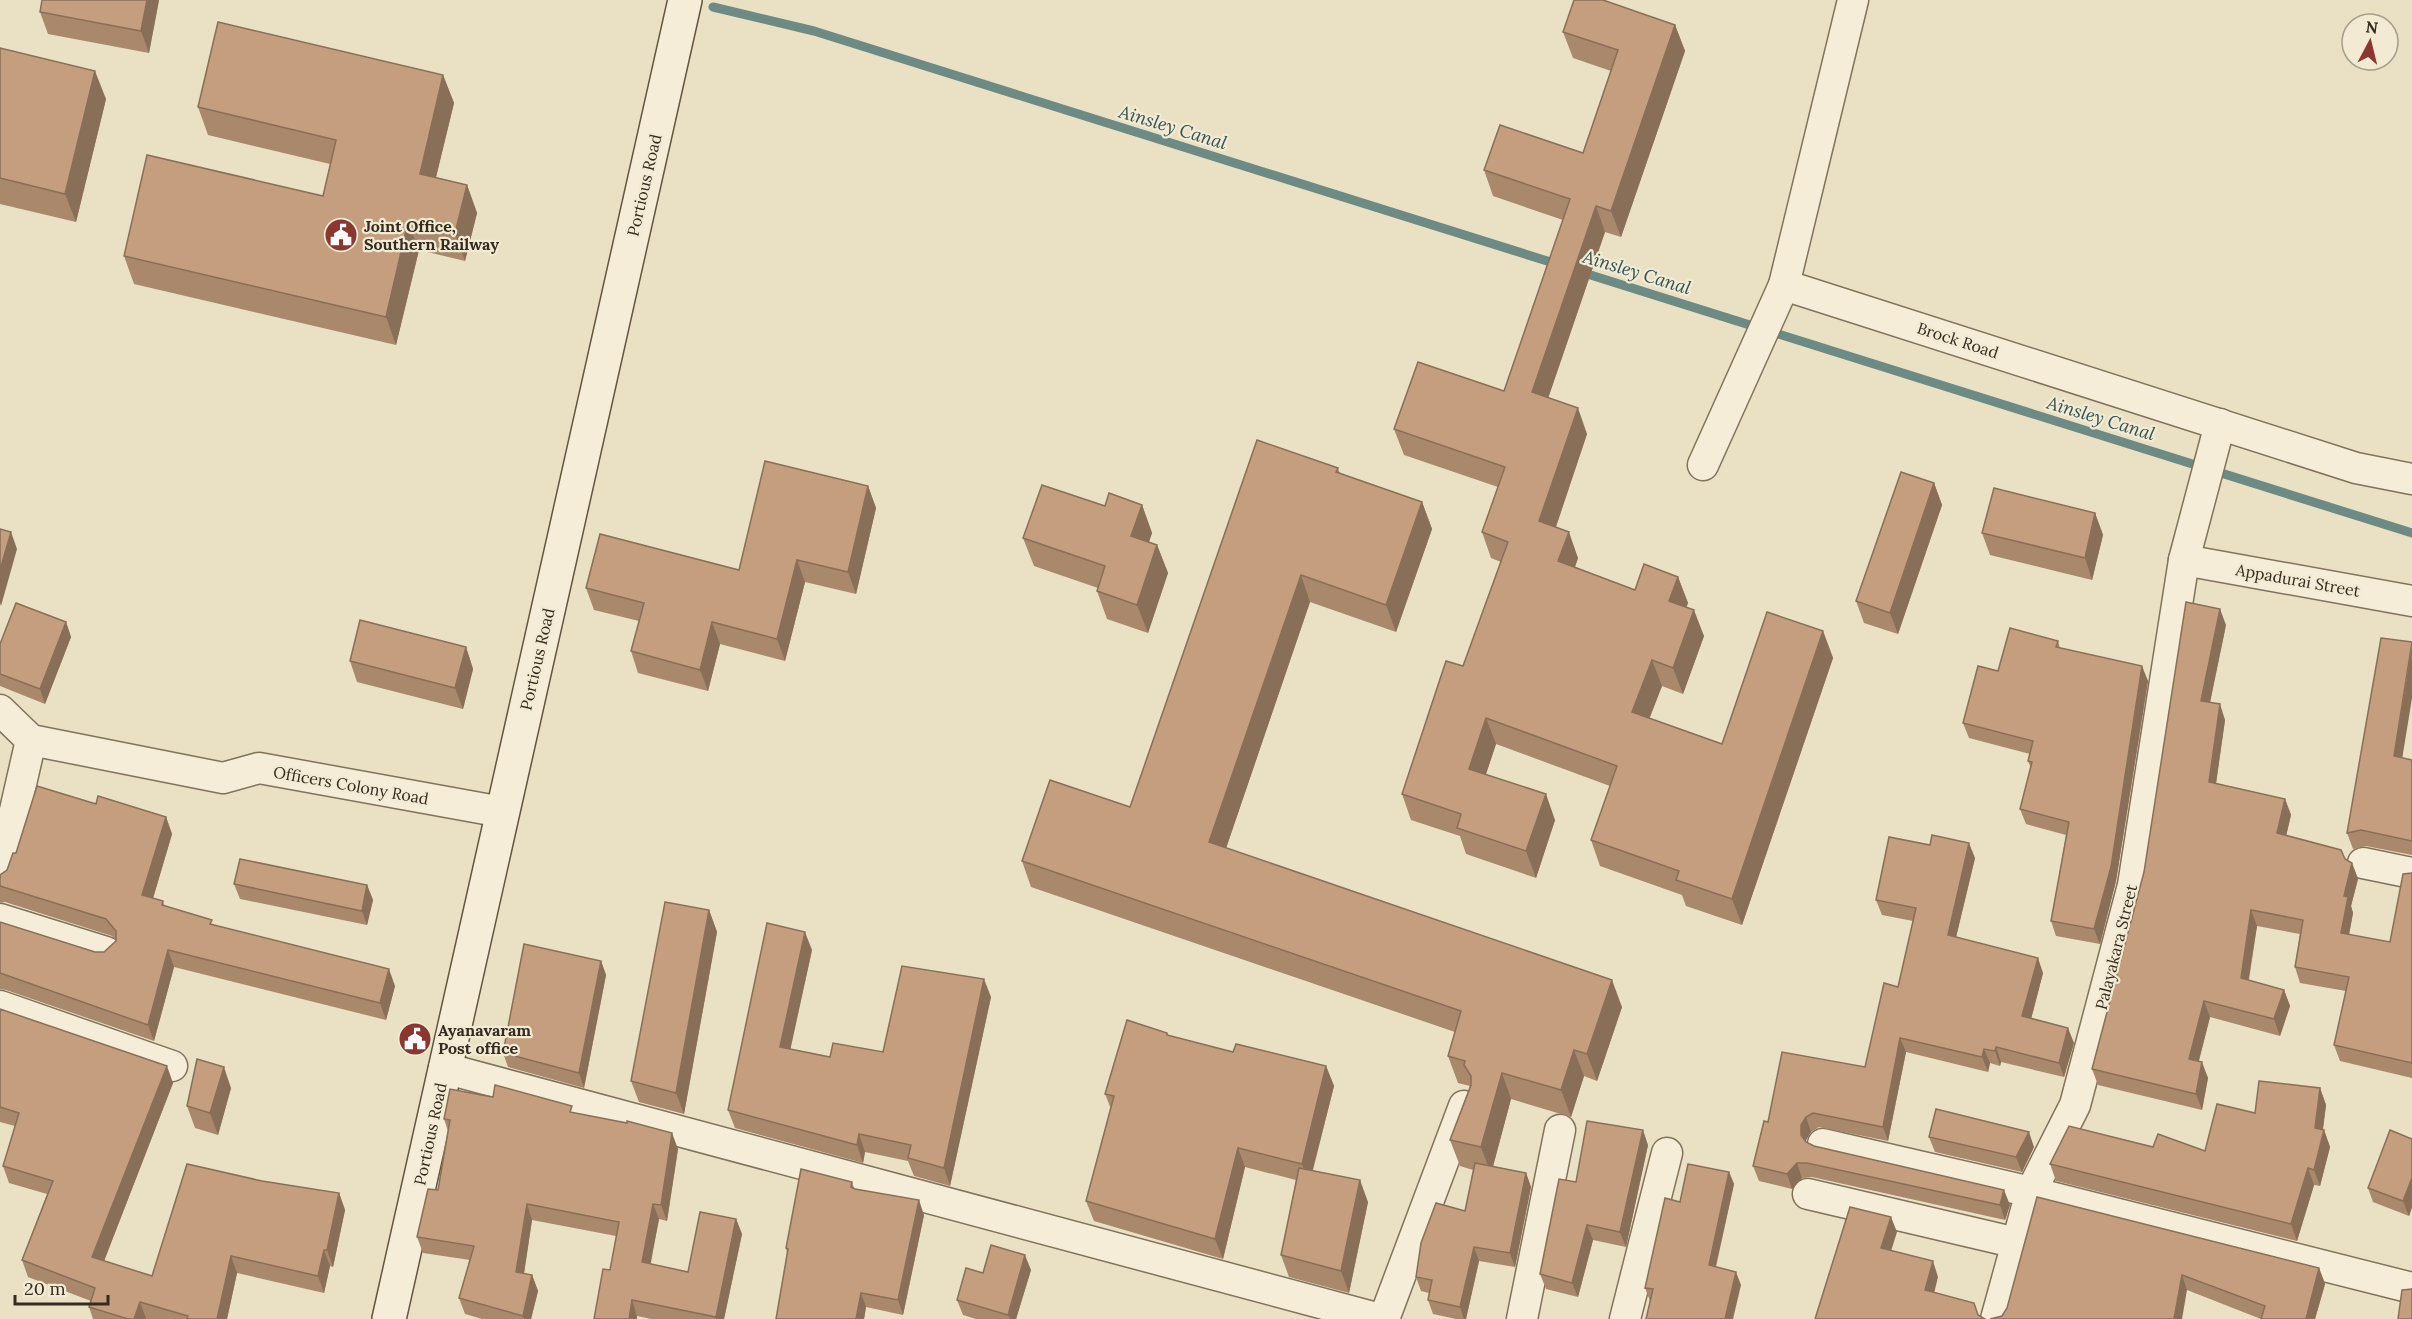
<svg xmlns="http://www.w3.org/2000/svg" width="2412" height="1319" viewBox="0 0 2412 1319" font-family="Lora,serif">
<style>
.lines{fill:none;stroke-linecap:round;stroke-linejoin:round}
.stream{stroke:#6e8a84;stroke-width:9}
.minor-casing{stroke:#82725c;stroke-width:33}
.secondary-casing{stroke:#645440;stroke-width:36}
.minor{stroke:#f5edd7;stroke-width:30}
.secondary{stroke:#f5edd7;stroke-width:33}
.wall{fill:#a9886c}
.shaded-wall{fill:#896f58}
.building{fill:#c49e7e;stroke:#896f58;stroke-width:1.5}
.labels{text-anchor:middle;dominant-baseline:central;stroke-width:4.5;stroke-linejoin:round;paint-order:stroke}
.street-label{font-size:16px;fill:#342a1f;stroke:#f2ead3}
.poi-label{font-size:16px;font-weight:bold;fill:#342a1f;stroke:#f2ead3;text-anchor:start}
.water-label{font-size:18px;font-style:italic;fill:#305252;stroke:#f2ead3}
</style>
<rect width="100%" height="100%" fill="#eae0c4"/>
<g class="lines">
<g class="stream">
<polyline points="713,7 814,31 1560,265"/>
<polyline points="1581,272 2412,533"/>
</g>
<g class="minor-casing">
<g id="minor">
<polyline points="1853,0 1784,285 2356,468 2412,479"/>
<polyline points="1703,465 1784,285"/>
<polyline points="2184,560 2412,601"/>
<polyline points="0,710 31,740 223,778 259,768 502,812"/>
<polyline points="2363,863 2412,873"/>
<polyline points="0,876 31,740"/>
<polyline points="0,919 106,952"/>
<polyline points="0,1006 172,1066"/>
<polyline points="444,1068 1380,1319"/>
<polyline points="1823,1144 2031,1192 2412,1288"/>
<polyline points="1808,1194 2017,1243"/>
<polyline points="1384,1319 1464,1106"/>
<polyline points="1522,1319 1560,1130"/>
<polyline points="1625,1319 1667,1153"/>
<polyline points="1996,1319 2031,1192 2075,1105 2133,885 2184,560 2220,424"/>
</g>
</g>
<g class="secondary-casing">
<polyline id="secondary" points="389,1319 685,0"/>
</g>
<use href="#minor" class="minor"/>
<use href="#secondary" class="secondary"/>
</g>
<g class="wall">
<polygon points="42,0 159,0 149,53 48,34 40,12"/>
<polygon points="1675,25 1685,51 1621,237 1605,232 1548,398 1587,434 1556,527 1578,558 1575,567 1635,590 1678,577 1688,603 1686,607 1704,636 1683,694 1662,686 1649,718 1722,744 1823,631 1833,658 1742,925 1686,906 1682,895 1600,866 1591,840 1610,786 1496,744 1486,774 1555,820 1536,878 1466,854 1460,836 1411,820 1402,794 1463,666 1501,562 1491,558 1482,532 1498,487 1404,455 1394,429 1504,391 1563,220 1493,196 1484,170 1583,153 1611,71 1573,58 1563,32"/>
<polygon points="0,48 106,99 76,222 0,204"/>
<polygon points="443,75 454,103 436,177 467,185 477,213 465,261 419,250 396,345 134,284 124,256 323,196 330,164 208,135 198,107"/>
<polygon points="1338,468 1340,474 1422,502 1432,529 1396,632 1310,602 1226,848 1622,1007 1597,1081 1584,1076 1571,1117 1511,1099 1493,1166 1526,1173 1531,1187 1515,1267 1479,1261 1466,1319 1456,1319 1433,1314 1428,1300 1429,1293 1421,1291 1416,1277 1465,1211 1473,1170 1460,1166 1450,1140 1470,1086 1458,1083 1448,1056 1455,1032 1031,887 1022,861 1130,807"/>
<polygon points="1934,483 1942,505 1898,634 1864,623 1856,601"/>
<polygon points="868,486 876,508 856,594 805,582 785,661 720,644 708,691 638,673 631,651 639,621 594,610 586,588 739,570"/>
<polygon points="1142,505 1152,533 1149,542 1157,545 1168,573 1148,633 1107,619 1097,591 1098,588 1034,566 1023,538 1105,506"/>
<polygon points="2095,513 2103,535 2092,580 1990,555 1982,533"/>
<polygon points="66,622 71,637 45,704 0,686 0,644"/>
<polygon points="2226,625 2210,702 2225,720 2216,783 2285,799 2291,815 2286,836 2345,859 2352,863 2358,879 2351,906 2353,913 2349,935 2390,942 2412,873 2412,1078 2340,1061 2334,1045 2346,991 2300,983 2295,967 2300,934 2257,926 2249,980 2284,990 2290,1006 2280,1036 2210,1017 2199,1061 2208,1078 2202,1110 2098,1085 2092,1069"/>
<polygon points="2058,641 2060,648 2148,681 2116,881 2100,944 2056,936 2051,921 2066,835 2026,824 2020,809 2031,768 2028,761 2030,754 1969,738 1963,723 1998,671"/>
<polygon points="466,647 473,669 463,709 357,682 350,661"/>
<polygon points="2402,758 2412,760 2412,855 2366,846 2353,849 2347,833"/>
<polygon points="96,804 166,817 172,834 153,898 163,901 164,905 214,925 395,986 386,1020 174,967 154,1041 6,990 0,989 0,922 95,952 104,952 116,941 112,936 5,902 0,903 0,875 7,870 16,853"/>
<polygon points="1975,858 1956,937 2043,973 2031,1019 2074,1043 2064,1077 2001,1062 2000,1066 1990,1063 1988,1072 1906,1052 1888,1141 1819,1127 1811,1132 1806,1140 1806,1142 1814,1146 2010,1205 2005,1220 1812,1177 1802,1178 1792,1189 1759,1181 1753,1166 1768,1122 1865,1067 1898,987 1913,921 1882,915 1876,900"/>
<polygon points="234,884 367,885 373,900 367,925 240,899"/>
<polygon points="709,910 717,932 684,1114 639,1102 631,1081"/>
<polygon points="812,950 790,1049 830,1057 883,1052 991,997 950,1186 914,1176 908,1161 865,1152 863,1163 735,1128 728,1110"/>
<polygon points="601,961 606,975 584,1088 508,1067 503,1053"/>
<polygon points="0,1009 173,1083 104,1261 152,1276 262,1181 339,1193 345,1210 333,1267 330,1266 324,1293 237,1273 227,1319 93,1319 89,1307 91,1301 28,1277 22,1260 47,1194 9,1183 3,1166 15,1126 0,1122"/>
<polygon points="1167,1033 1168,1035 1233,1052 1326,1066 1334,1086 1313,1170 1368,1202 1349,1293 1289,1277 1281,1255 1296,1180 1245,1167 1223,1259 1094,1221 1086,1201 1111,1109 1105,1094"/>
<polygon points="231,1088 218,1135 195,1128 187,1106"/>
<polygon points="2320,1088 2326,1105 2323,1130 2324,1130 2330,1147 2320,1186 2314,1185 2297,1241 2056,1181 2050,1164 2153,1147 2205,1151 2255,1113"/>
<polygon points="574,1113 678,1149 667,1221 659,1219 650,1264 688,1272 736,1219 742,1234 724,1319 651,1319 637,1316 610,1270 616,1236 532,1220 524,1273 532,1275 538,1291 531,1319 482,1319 465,1314 459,1298 470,1260 423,1253 417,1237 438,1190 448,1131 444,1119"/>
<polygon points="1929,1137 2034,1147 2022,1172 1935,1152"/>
<polygon points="2412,1139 2412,1207 2409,1216 2373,1202 2368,1188"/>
<polygon points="1648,1145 1626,1247 1593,1240 1578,1297 1546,1289 1540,1274 1576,1182"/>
<polygon points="1729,1172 1734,1184 1716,1267 1741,1285 1650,1301 1645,1288 1680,1202"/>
<polygon points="852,1182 854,1188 924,1215 903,1315 866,1307 864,1319 776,1319 787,1253 786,1248"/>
<polygon points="2037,1197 2319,1268 2325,1284 2315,1319 2261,1319 2187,1290 2002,1316 2007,1308"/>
<polygon points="1031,1270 1016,1319 976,1319 963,1315 957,1300 983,1273"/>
</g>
<g class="shaded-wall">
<polygon points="147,0 159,0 149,53 141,31"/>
<polygon points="1675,25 1685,51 1621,237 1611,211"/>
<polygon points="95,71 106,99 76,222 65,194"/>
<polygon points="443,75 454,103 430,202 420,174"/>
<polygon points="467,185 477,213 465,261 455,233"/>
<polygon points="1596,206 1605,232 1541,419 1532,392"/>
<polygon points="408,222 419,250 396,345 386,317"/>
<polygon points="1578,408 1587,434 1549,547 1539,521"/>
<polygon points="1934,483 1942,505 1898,634 1890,613"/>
<polygon points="868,486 876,508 856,594 848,572"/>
<polygon points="1422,502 1432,529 1396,632 1386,605"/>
<polygon points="1142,505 1152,533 1141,564 1131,536"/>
<polygon points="2095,513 2103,535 2092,580 2085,558"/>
<polygon points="11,532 17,549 1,606 0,603 0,570"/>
<polygon points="1569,532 1578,558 1568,587 1558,561"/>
<polygon points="1157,545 1168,573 1148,633 1137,605"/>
<polygon points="797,560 805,582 785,661 777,639"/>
<polygon points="1301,575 1310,602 1219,869 1209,842"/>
<polygon points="1678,577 1688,603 1679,627 1669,601"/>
<polygon points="2220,609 2226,625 2207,717 2201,701"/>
<polygon points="1694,610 1704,636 1683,694 1673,668"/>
<polygon points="66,622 71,637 45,704 40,689"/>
<polygon points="712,622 720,644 708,691 700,670"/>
<polygon points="1823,631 1833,658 1742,925 1732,899"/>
<polygon points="2412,645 2412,698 2400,772 2394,756"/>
<polygon points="466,647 473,669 463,709 455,688"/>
<polygon points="1652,660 1662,686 1642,738 1632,712"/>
<polygon points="2142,666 2148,681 2116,881 2100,944 2094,929"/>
<polygon points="2220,704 2225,720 2214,798 2209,782"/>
<polygon points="1486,718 1496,744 1479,795 1469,769"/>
<polygon points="1546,794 1555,820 1536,878 1526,851"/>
<polygon points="2285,799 2291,815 2283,849 2277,833"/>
<polygon points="166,817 172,834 149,912 142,895"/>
<polygon points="1969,843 1975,858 1953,950 1948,935"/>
<polygon points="2352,863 2358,879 2351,906 2353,913 2346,950 2341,933 2344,896"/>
<polygon points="367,885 373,900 367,925 362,911"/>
<polygon points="709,910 717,932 684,1114 676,1093"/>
<polygon points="2251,910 2257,926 2246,994 2241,978"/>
<polygon points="805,932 812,950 787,1065 780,1047"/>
<polygon points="168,950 174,967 154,1041 148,1025"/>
<polygon points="2038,958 2043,973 2028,1031 2022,1016"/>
<polygon points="601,961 606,975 584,1088 579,1073"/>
<polygon points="389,969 395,986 386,1020 380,1003"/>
<polygon points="984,979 991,997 950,1186 944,1168"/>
<polygon points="1612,980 1622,1007 1597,1081 1587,1054"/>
<polygon points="2284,990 2290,1006 2280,1036 2274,1019"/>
<polygon points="2204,1001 2210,1017 2195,1075 2189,1059"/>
<polygon points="2068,1028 2074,1043 2064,1077 2059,1063"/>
<polygon points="1900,1038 1906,1052 1888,1141 1883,1127"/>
<polygon points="1996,1047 2001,1062 2000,1066 1995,1051"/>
<polygon points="1984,1049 1990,1063 1988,1072 1982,1057"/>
<polygon points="1574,1050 1584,1076 1571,1117 1561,1090"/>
<polygon points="2202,1062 2208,1078 2202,1110 2196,1094"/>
<polygon points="167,1066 173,1083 99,1274 92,1257"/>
<polygon points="1326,1066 1334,1086 1309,1184 1302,1164"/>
<polygon points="224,1067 231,1088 218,1135 210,1113"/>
<polygon points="1502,1073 1511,1099 1491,1174 1481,1147"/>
<polygon points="2320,1088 2326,1105 2321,1142 2324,1130 2330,1147 2320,1186 2314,1170 2315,1128"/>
<polygon points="1806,1117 1811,1132 1806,1140 1807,1150 1801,1135 1801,1125"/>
<polygon points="1643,1130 1648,1145 1626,1247 1620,1232"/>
<polygon points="2029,1132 2034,1147 2022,1172 2016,1157"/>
<polygon points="672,1133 678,1149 667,1221 661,1205"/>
<polygon points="859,1134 865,1152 863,1163 857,1145"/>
<polygon points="1238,1148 1245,1167 1223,1259 1215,1239"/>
<polygon points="1797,1163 1802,1178 1792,1189 1787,1174"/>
<polygon points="2308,1168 2314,1185 2297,1241 2291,1224"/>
<polygon points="1729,1172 1734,1184 1713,1278 1709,1265"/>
<polygon points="1526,1173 1531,1187 1515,1267 1510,1253"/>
<polygon points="2412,1178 2412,1207 2409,1216 2403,1201"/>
<polygon points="1360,1180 1368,1202 1349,1293 1341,1271"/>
<polygon points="2004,1190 2010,1205 2005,1220 2000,1205"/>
<polygon points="339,1193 345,1210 333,1267 327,1250"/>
<polygon points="919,1200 924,1215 903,1315 898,1300"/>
<polygon points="527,1204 532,1220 522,1287 516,1272"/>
<polygon points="653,1204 659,1219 648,1278 642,1262"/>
<polygon points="1891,1217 1897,1232 1887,1264 1881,1248"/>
<polygon points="736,1219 742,1234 724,1319 716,1319 716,1317"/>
<polygon points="1587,1225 1593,1240 1578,1297 1572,1283"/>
<polygon points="1474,1247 1479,1261 1466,1319 1464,1319 1460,1307"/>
<polygon points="324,1250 330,1266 324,1293 318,1276"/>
<polygon points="1025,1255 1031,1270 1016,1319 1010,1319 1008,1315"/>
<polygon points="231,1256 237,1273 227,1319 217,1319"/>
<polygon points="1933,1261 1938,1277 1931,1306 1925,1290"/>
<polygon points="2319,1268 2325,1284 2315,1319 2306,1319"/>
<polygon points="1736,1272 1741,1285 1733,1319 1725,1319"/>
<polygon points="532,1275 538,1291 531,1319 524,1319 523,1316"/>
<polygon points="2182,1275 2187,1290 2182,1319 2174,1319"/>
<polygon points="861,1293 866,1307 864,1319 856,1319"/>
<polygon points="632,1300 637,1316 637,1319 629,1319"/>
<polygon points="140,1302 146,1318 146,1319 134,1319"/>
</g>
<g class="building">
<polygon points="42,0 147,0 141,31 40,12"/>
<polygon points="1574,0 1603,0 1675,25 1611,211 1596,206 1532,392 1578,408 1539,521 1569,532 1558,561 1635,590 1644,564 1678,577 1669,601 1694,610 1673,668 1652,660 1632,712 1722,744 1767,612 1823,631 1732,899 1676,880 1679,871 1591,840 1617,766 1486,718 1469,769 1546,794 1526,851 1457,828 1461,814 1402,794 1446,661 1463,666 1508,542 1482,532 1505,467 1394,429 1418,362 1504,391 1570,199 1484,170 1500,125 1583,153 1618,50 1563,32"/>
<polygon points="218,22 443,75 420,174 467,185 455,233 408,222 386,317 124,256 147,155 323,196 336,140 198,107"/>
<polygon points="0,48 95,71 65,194 0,178"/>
<polygon points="1257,440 1338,468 1336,472 1422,502 1386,605 1301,575 1209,842 1612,980 1587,1054 1574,1050 1561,1090 1502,1073 1481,1147 1450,1140 1471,1085 1471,1076 1464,1065 1465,1061 1448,1056 1461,1011 1022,861 1050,780 1130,807"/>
<polygon points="765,461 868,486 848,572 797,560 777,639 712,622 700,670 631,651 644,603 586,588 600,534 739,570"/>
<polygon points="1901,472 1934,483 1890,613 1856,601"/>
<polygon points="1042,485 1105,506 1109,493 1142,505 1131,536 1157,545 1137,605 1097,591 1105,566 1023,538"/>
<polygon points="1994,488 2095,513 2085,558 1982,533"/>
<polygon points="0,529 11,532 0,570"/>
<polygon points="2186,602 2220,609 2201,701 2220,704 2209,782 2285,799 2277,833 2341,850 2345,859 2352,863 2344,896 2348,897 2341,933 2390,942 2403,874 2412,873 2412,1063 2334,1045 2349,977 2295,967 2303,920 2251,910 2241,978 2284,990 2274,1019 2204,1001 2189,1059 2202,1062 2196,1094 2092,1069 2144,872"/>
<polygon points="16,603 66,622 40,689 0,674 0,644"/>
<polygon points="360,620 466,647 455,688 350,661"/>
<polygon points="2010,628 2058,641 2056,647 2142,666 2111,867 2094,929 2051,921 2069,822 2020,809 2032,762 2028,761 2033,741 1963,723 1978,666 1998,671"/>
<polygon points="2381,638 2412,642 2394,756 2412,760 2412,841 2361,830 2347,833"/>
<polygon points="37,786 96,804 98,796 166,817 142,895 163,901 162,905 212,920 210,924 389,969 380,1003 168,950 148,1025 0,973 0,922 95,952 104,952 116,941 116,931 106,919 0,886 0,875 7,870 13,853 16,853"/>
<polygon points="1932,835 1969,843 1948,935 2038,958 2022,1016 2068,1028 2059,1063 1996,1047 1995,1051 1984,1049 1982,1057 1900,1038 1883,1127 1813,1113 1806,1117 1801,1125 1801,1135 1806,1142 1814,1146 2004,1190 2000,1205 1807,1163 1797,1163 1787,1174 1753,1166 1764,1121 1768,1122 1782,1052 1865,1067 1884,983 1898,987 1916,908 1876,900 1889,837 1930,845"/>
<polygon points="240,859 367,885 362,911 234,884"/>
<polygon points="665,902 709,910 676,1093 631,1081"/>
<polygon points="767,923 805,932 780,1047 830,1057 833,1043 883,1052 902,966 984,979 944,1168 908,1158 911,1145 859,1134 857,1145 728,1110"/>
<polygon points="524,944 601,961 579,1073 503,1053"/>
<polygon points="0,1009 167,1066 92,1257 152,1276 187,1164 262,1181 339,1193 327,1250 324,1250 318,1276 231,1256 217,1319 187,1319 188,1316 140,1302 134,1319 128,1319 89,1307 95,1288 22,1260 53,1181 3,1166 19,1113 0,1107"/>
<polygon points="1127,1020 1167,1033 1167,1035 1233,1052 1236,1044 1326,1066 1302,1164 1238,1148 1215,1239 1086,1201 1114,1096 1105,1094"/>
<polygon points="197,1059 224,1067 210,1113 187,1106"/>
<polygon points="2259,1081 2320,1088 2315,1128 2324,1130 2314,1170 2308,1168 2291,1224 2050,1164 2069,1126 2153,1147 2158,1134 2205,1151 2217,1104 2255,1113"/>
<polygon points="495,1085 572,1106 570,1112 627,1123 627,1121 672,1133 661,1205 653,1204 642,1262 688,1272 700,1212 736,1219 716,1317 632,1300 629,1319 594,1319 603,1269 610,1270 619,1222 527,1204 516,1272 532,1275 523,1316 459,1298 474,1246 417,1237 428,1189 438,1190 450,1120 444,1119 450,1089 493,1097"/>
<polygon points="1936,1109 2029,1132 2016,1157 1929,1137"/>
<polygon points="1587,1121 1643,1130 1620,1232 1587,1225 1572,1283 1540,1274 1559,1179 1576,1182"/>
<polygon points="2390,1130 2412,1139 2412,1178 2403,1201 2368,1188"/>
<polygon points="1475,1163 1526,1173 1510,1253 1474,1247 1460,1307 1428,1300 1432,1280 1416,1277 1421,1243 1436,1203 1465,1211"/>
<polygon points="1688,1164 1729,1172 1709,1265 1736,1272 1725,1319 1646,1319 1653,1289 1645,1288 1665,1198 1680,1202"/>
<polygon points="1299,1168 1360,1180 1341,1271 1281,1255"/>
<polygon points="801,1169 852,1182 851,1187 855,1189 919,1200 898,1300 861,1293 856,1319 776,1319 788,1249 786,1248"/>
<polygon points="2037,1197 2319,1268 2306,1319 2261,1319 2265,1306 2182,1275 2174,1319 1990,1319 2002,1316 2007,1308"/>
<polygon points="1850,1207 1891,1217 1881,1248 1933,1261 1925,1290 1974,1303 1978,1315 1985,1319 1815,1319"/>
<polygon points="991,1245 1025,1255 1008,1315 957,1300 966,1268 983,1273"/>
<polygon points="2402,1290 2412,1289 2412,1319 2398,1319"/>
</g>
<defs>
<g id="civic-disc" transform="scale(1.725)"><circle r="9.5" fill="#8c3632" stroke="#f2ead3"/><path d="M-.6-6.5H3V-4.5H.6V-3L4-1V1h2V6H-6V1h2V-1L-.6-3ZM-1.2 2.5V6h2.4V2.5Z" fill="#fff"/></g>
</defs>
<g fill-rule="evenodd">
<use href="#civic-disc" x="341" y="235"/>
<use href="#civic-disc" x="415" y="1039"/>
</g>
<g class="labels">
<g class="street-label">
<text transform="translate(644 185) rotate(-77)">Portious Road</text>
<text transform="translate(1958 340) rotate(18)">Brock Road</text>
<text transform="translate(2298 580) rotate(10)">Appadurai Street</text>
<text transform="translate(537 659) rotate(-77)">Portious Road</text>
<text transform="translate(351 785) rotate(10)">Officers Colony Road</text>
<text transform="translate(2116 947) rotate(-76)">Palayakara Street</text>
<text transform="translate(430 1134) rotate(-78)">Portious Road</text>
</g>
<g class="poi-label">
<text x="364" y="226">Joint Office,<tspan x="364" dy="18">Southern Railway</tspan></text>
<text x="438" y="1030">Ayanavaram<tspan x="438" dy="18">Post office</tspan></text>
</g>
<g class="water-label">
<text transform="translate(1173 127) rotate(17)">Ainsley Canal</text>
<text transform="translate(1637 272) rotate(17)">Ainsley Canal</text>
<text transform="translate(2101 418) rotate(17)">Ainsley Canal</text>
</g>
</g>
<g transform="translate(2370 42) rotate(7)"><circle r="28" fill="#f2ead3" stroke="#a69d8b" stroke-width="1.5"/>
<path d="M0-4.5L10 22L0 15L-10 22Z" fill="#8c3632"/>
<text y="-9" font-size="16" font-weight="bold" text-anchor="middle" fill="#342a1f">N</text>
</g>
<path d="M15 1295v9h93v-9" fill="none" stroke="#342a1f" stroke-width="3"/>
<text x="24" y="1295" font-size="18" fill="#342a1f" stroke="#f2ead3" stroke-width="4.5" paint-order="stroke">20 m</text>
</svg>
